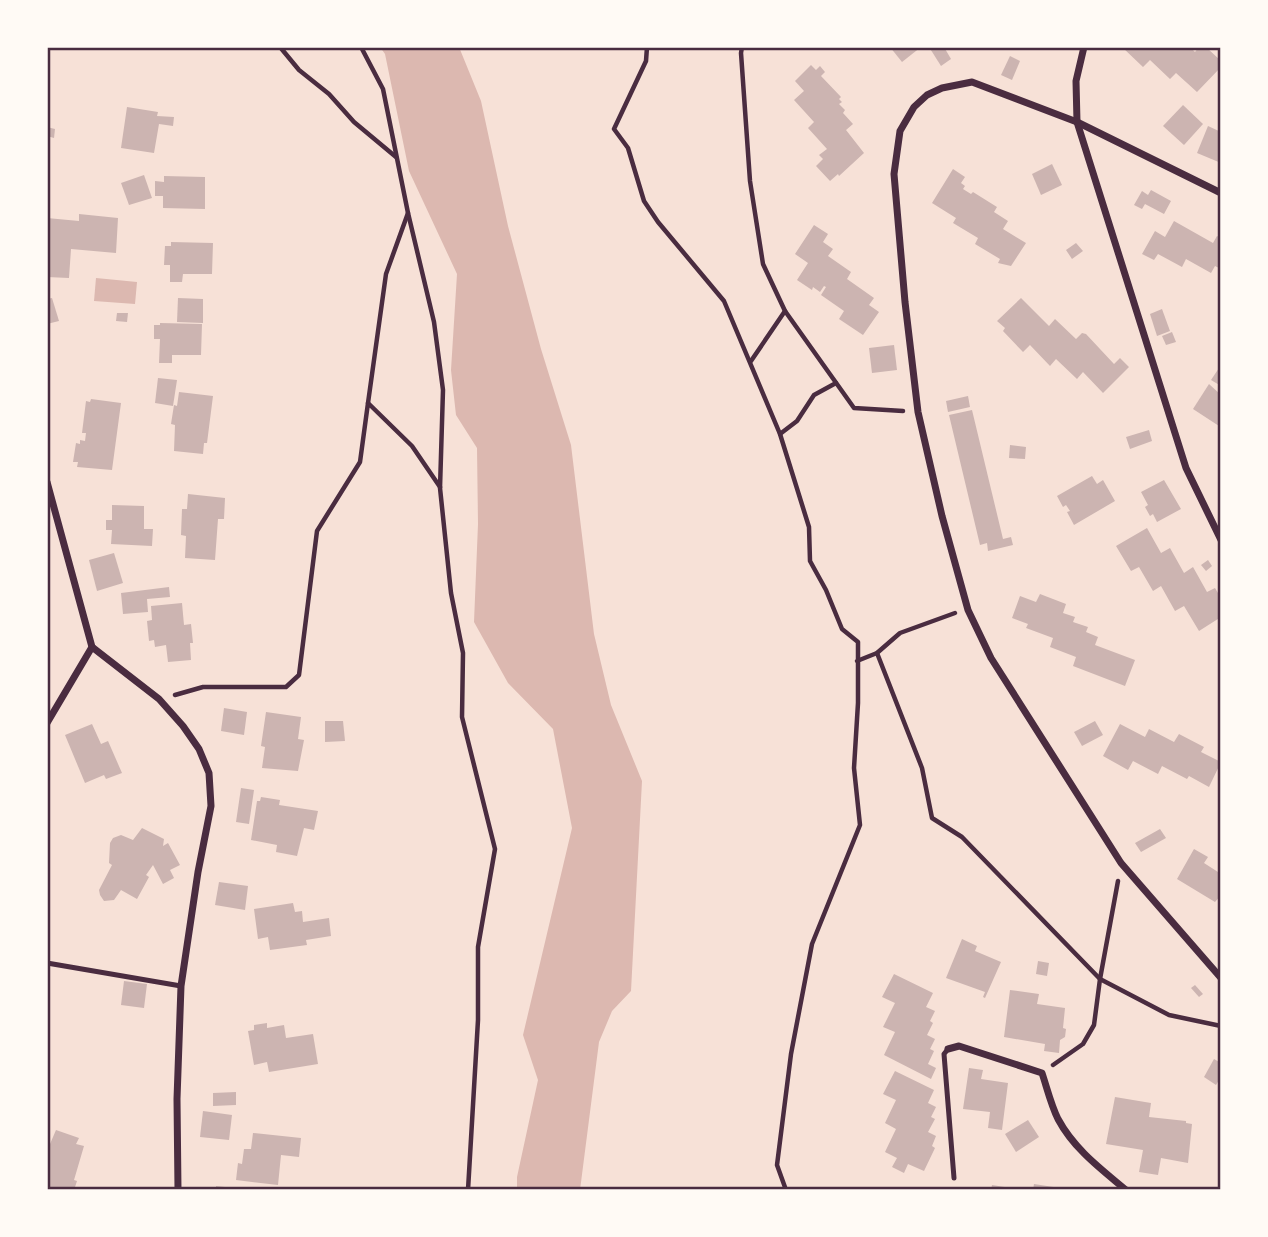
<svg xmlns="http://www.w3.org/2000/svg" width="1268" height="1237" viewBox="0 0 1268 1237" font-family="'Fira Sans Condensed',sans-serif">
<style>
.water{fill:#dcb8b0}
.building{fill:#ccb4b1}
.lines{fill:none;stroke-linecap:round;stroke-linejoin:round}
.path{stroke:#4a2c40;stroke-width:4.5}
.service{stroke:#4a2c40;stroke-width:5}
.minor{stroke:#4a2c40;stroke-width:7}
.neatline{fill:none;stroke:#4a2c40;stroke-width:2.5}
</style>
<rect width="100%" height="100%" fill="#f7e1d7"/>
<g class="water">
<polygon points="380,47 459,47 481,101 508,226 541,349 571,445 594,634 611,705 642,781 631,991 612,1011 599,1042 580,1190 517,1190 517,1177 538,1080 523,1035 572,828 553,729 508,683 474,622 478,524 477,448 456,415 451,370 457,274 409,171 385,54"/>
<polygon points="96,278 137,282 135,304 94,301"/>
</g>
<g class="building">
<polygon points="890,47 921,47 902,62"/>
<polygon points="929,47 944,47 951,59 941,66"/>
<polygon points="1122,47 1177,47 1180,50 1182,47 1190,47 1195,52 1199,47 1206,47 1221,61 1221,67 1197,92 1176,73 1170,79 1150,60 1143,67"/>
<polygon points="1010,56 1020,61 1012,80 1001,75"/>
<polygon points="811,65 816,70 820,66 825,72 821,76 841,97 839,99 842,102 839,104 845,110 843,113 853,124 846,130 864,153 839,176 838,174 830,181 816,166 823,159 819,155 827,149 808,128 814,122 794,100 804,91 795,81"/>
<polygon points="1183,105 1203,124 1184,145 1163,126"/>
<polygon points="127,107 158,112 157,116 174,117 173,126 159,124 154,153 121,148"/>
<polygon points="1208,126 1221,132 1221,163 1197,153"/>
<polygon points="47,127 55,129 54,138 47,136"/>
<polygon points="1052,164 1062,185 1041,195 1032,174"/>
<polygon points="953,169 965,177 961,183 965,186 963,189 971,194 973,192 997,207 994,212 1008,221 1003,229 1026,243 1011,266 998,263 1000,259 975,244 978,238 953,223 956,218 932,203"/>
<polygon points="144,175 152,198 129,205 121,183"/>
<polygon points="164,176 205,177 205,209 163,208 163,196 155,196 155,181 164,182"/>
<polygon points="1151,190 1171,201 1164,214 1145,204 1142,209 1134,205 1142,191 1148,195"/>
<polygon points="79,214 118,218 116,253 71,249 69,278 47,277 47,218 79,221"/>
<polygon points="1174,221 1213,243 1217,236 1221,238 1221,269 1215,266 1211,273 1186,259 1182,267 1158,254 1154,260 1142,254 1155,231 1165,237"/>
<polygon points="814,225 828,234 823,242 833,249 828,256 851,272 847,279 874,298 869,305 879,312 863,335 839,319 844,311 821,295 826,287 824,286 820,292 813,287 812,290 797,280 808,263 795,254"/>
<polygon points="171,242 213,243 212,274 183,274 182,282 170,282 170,265 164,265 165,246 171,246"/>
<polygon points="1076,243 1083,251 1072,259 1066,250"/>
<polygon points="52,298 59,321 47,324 47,299"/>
<polygon points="178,298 203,299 203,323 177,322"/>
<polygon points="1021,298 1049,326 1055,319 1076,339 1082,333 1086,334 1114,364 1120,358 1129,367 1103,393 1083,372 1077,379 1056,359 1050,366 1030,345 1023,352 1003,331 1005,328 997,321"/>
<polygon points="1162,309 1170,331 1157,336 1150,314"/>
<polygon points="117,313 128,313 127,322 116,321"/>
<polygon points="160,323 202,324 201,355 172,355 172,363 159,363 160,339 154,339 154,325 160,325"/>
<polygon points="1172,332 1176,342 1166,345 1162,336"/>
<polygon points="894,345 897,370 872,373 869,348"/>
<polygon points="1221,365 1221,386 1211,380"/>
<polygon points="158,378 177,380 173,406 155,403"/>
<polygon points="1209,384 1221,395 1219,426 1193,409"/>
<polygon points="179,392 213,396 207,443 204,443 203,454 174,451 175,425 171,424 174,405 177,406"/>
<polygon points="968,396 970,407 948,412 946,401"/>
<polygon points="91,399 121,403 112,470 77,467 78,462 73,462 76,443 80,444 80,440 85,441 86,433 82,433 86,401 90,402"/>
<polygon points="972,410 1003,539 1011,537 1013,545 988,551 987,543 980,545 949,415"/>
<polygon points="1149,430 1152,441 1130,449 1126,437"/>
<polygon points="1010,445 1026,447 1025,459 1009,458"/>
<polygon points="1092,476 1097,484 1103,480 1115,501 1074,525 1067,512 1070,511 1066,505 1063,507 1057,496"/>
<polygon points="1164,480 1181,509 1157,522 1153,514 1150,516 1145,507 1148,505 1141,492"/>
<polygon points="188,494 225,498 224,519 218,519 215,560 185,558 186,536 181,535 182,509 187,509"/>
<polygon points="112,505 144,506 144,529 153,529 152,546 111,544 112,530 106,530 106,520 112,520"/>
<polygon points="1147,528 1161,553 1170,548 1184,573 1193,567 1207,592 1215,588 1221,598 1221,617 1199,631 1184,606 1175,611 1161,586 1153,591 1139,567 1131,571 1116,546"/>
<polygon points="114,553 123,583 97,591 89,560"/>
<polygon points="1208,560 1212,566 1206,571 1201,565"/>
<polygon points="169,587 170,597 147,599 148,612 123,614 121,593"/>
<polygon points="1040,594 1066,604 1063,613 1075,617 1073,622 1088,627 1086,632 1098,637 1095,645 1135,660 1125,686 1073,666 1076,657 1050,647 1053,638 1026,628 1028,624 1012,618 1020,596 1036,602"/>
<polygon points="182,603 184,625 191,624 193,643 190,643 191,660 168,662 166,645 155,647 154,640 149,641 147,621 152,620 151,606"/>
<polygon points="224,708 247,712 244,735 221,731"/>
<polygon points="266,712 301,717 298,739 304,740 298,771 262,768 265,747 261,746"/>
<polygon points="325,721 343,721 345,741 325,742"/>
<polygon points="1095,721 1103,735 1082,746 1074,732"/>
<polygon points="92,724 101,744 108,741 122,773 106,779 104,775 85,783 65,735"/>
<polygon points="1120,724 1145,737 1149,729 1174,742 1179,734 1204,747 1201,752 1221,762 1209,787 1189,776 1187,779 1162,766 1158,774 1133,761 1128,770 1103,756"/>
<polygon points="241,788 254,790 249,824 236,822"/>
<polygon points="261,797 280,800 279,805 318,811 314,830 304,828 297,856 276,852 277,845 251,840 257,801 260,801"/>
<polygon points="142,828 164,839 163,846 168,843 180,865 170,870 174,878 163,884 153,865 146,875 149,877 137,899 121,890 114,900 104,901 100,895 99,890 112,865 109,863 110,843 113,838 121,835 133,840"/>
<polygon points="1160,829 1166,838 1141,852 1135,843"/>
<polygon points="1194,849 1208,857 1204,863 1218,872 1221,867 1221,895 1215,902 1177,879"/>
<polygon points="219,882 248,886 245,910 215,905"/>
<polygon points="293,903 295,912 302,911 303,922 329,918 331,936 306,940 307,945 270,950 268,937 258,939 254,909"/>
<polygon points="962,939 977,946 975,951 1001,962 985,998 983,997 985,992 946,978"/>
<polygon points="1038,961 1049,963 1047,976 1036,974"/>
<polygon points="894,974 933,993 926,1007 935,1011 930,1021 933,1023 927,1035 935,1039 930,1049 934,1051 928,1064 936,1068 931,1079 884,1055 895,1032 883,1027 895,1003 882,997"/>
<polygon points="124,981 147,984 144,1008 121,1005"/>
<polygon points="1195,985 1203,994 1199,997 1191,988"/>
<polygon points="1010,990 1039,994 1037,1004 1065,1008 1063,1028 1066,1029 1065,1037 1060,1040 1059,1053 1044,1051 1045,1044 1004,1037"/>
<polygon points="267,1023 267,1028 284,1025 286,1038 313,1034 318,1064 269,1072 267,1062 254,1065 248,1031 254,1030 254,1025"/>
<polygon points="1214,1059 1221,1063 1221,1077 1216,1085 1204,1077"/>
<polygon points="969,1068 983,1070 981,1079 1008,1083 1002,1130 988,1128 990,1112 963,1109"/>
<polygon points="895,1071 934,1090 928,1103 936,1107 931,1117 935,1119 928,1132 936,1136 932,1146 935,1148 924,1171 908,1164 904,1173 892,1167 897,1158 885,1152 896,1129 885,1123 896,1100 883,1094"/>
<polygon points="236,1092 236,1105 213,1106 213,1093"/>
<polygon points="1115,1097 1151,1103 1149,1117 1186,1121 1186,1123 1192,1124 1188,1163 1161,1158 1158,1175 1139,1172 1143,1150 1106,1144"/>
<polygon points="203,1111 232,1115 229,1140 200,1137"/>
<polygon points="1028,1120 1039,1137 1016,1152 1005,1134"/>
<polygon points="56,1130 79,1138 76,1144 84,1146 74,1180 77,1181 74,1190 47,1190 49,1181 47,1180 47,1151"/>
<polygon points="253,1133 301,1138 299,1157 281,1155 278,1185 236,1180 238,1163 242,1164 244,1149 251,1149"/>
<polygon points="1034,1184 1060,1188 1060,1190 1033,1190"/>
<polygon points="992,1185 1011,1188 1011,1190 991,1190"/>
<polygon points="216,1186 234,1188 234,1190 216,1190"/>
</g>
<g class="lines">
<g class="path">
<polyline points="280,47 299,70 329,94 354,122 396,157"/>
<polyline points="361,47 383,89 408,213 434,322 443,390 440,488 451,593 463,653 462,717 495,849 478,947 478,1020 468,1190"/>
<polyline points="647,47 646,61 614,129 628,148 644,201 658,222 724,301 780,434 809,527 810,561 826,590 842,629 858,642 858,703 854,768 860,825 812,944 791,1054 777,1165 786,1190"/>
<polyline points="742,47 741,53 750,181 763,264 785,311 854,408 903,411"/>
<polyline points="751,361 785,311"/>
<polyline points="368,403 386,274 408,213"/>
<polyline points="780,434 797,421 814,395 836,383"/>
<polyline points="877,653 922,768 932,818 962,837 1100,979 1169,1015 1221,1026"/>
<polyline points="857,661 877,653 900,633 955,613"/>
<polyline points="175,695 203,687 286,687 299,675 317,531 360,462 368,403 412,446 440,487"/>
<polyline points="1053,1065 1083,1044 1094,1025 1100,979 1118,881"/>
</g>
<g class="service">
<polyline points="47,963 181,986"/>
<polyline points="948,1049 944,1054 954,1178"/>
</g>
<g class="minor">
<polyline points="1084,47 1076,81 1077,122 1186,468 1221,540"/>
<polyline points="1221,193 1077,122 972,82 942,88 927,95 914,107 900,131 894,174 905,302 918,412 942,516 968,610 991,658 1121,863 1221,978"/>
<polyline points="47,482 92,647 159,699 183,726 199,749 209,773 211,806 198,872 181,986 177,1099 178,1190"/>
<polyline points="47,723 92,647"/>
<path d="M 948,1049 L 959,1046 L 1042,1073 C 1047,1088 1051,1105 1058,1119 C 1074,1149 1101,1169 1126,1190"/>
</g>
</g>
<rect width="1268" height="1237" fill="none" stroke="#fffaf5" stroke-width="98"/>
<rect x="49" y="49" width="1170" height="1139" class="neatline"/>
</svg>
